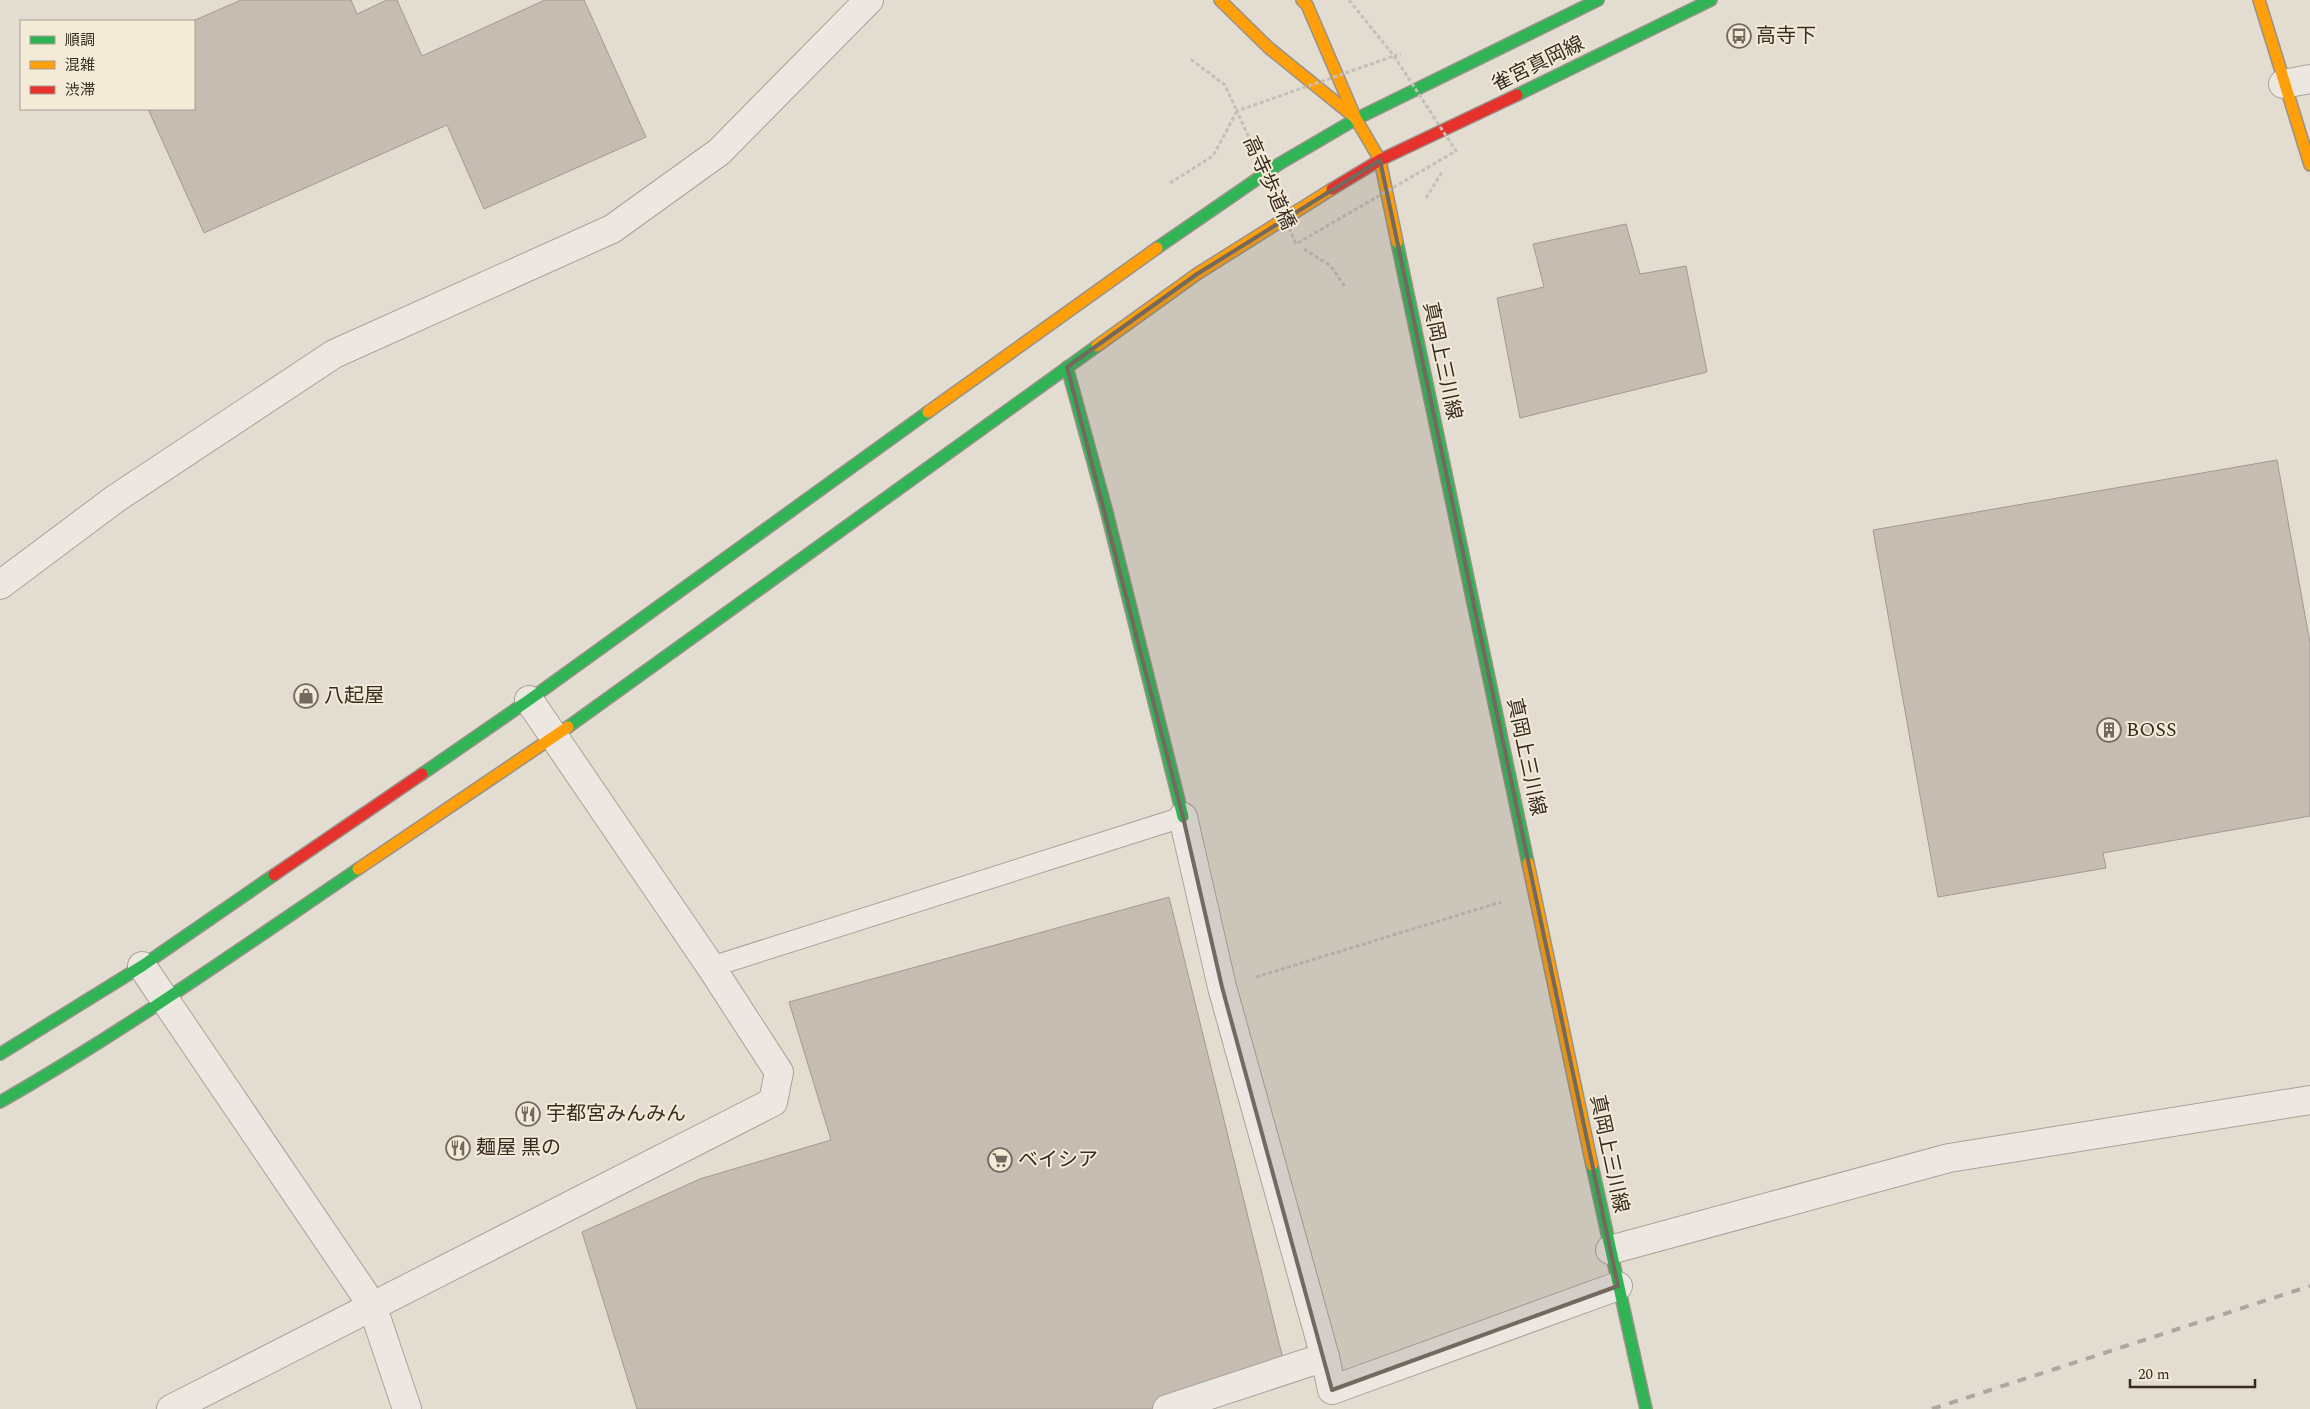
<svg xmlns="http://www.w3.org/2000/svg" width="2310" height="1409" viewBox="0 0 2310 1409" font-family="Spectral,'Noto Sans JP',serif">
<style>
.building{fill:#c7bcb2;stroke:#a39990}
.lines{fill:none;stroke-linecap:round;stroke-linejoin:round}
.lane-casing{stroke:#a9a299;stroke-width:22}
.street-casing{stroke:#a9a299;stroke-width:30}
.fast-casing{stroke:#999289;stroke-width:14}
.slow-casing{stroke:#999289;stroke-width:14}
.jam-casing{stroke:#999289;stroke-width:14}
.path{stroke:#c4bfb8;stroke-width:3;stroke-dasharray:4 2.5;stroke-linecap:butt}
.lane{stroke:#ece8e1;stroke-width:20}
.street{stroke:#ece8e1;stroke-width:28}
.fast{stroke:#30b455;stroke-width:11}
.slow{stroke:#ff9f0a;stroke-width:11}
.jam{stroke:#e5322d;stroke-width:11}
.rail{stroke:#aca7a1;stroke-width:4;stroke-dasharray:9 9;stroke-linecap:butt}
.path-bridge{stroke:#c4bfb8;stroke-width:3;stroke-dasharray:4 2.5;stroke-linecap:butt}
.marked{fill:#74695f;fill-opacity:0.2;stroke:#74695f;stroke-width:4;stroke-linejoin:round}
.labels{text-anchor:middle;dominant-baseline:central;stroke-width:4;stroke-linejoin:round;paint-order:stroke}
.poi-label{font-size:20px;fill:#382b21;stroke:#f3ead8;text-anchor:start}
.street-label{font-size:20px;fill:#382b21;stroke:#f3ead8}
</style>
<rect width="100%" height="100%" fill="#e3ddd1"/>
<g class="building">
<polygon points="241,0 351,0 357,14 387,0 397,0 422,56 545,0 584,0 646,137 484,209 447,125 204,233 148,109 194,109 193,21"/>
<polygon points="1626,224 1640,274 1686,266 1707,372 1520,418 1497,298 1544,287 1533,244"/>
<polygon points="2277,460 2310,643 2310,816 2103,853 2106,868 1938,897 1873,530"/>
<polygon points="1169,897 1285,1367 1155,1409 637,1409 582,1232 700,1179 831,1140 789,1002"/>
</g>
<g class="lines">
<g class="lane-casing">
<polyline id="lane" points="711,967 1183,817"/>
</g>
<g class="street-casing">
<g id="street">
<polyline points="2283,84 2310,79"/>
<polyline points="0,585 115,499 334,354 612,229 719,152 869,0"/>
<polyline points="1183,817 1222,987 1325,1357 1332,1390 1618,1286"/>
<polyline points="142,966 372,1305 407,1409"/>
<polyline points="1610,1250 1949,1158 2310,1100"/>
<polyline points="171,1409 773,1102 779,1072 711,967 529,700"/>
<polyline points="1167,1409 1325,1357"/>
</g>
</g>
<g class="fast-casing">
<g id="fast">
<polyline points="1517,95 1711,0"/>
<polyline points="1397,242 1528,863"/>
<polyline points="1157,248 1279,164 1356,119 1598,0"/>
<polyline points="1067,367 1106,509 1183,817"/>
<polyline points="568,727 1097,346"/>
<polyline points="422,774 529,700 928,412"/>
<polyline points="0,1054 142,966 274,875"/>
<path d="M 0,1102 C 124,1031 240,949 358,869"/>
<polyline points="1592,1165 1646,1409"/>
</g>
</g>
<g class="slow-casing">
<g id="slow">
<polyline points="1220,0 1269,48 1353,116"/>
<polyline points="1302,0 1307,5 1356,119 1380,160 1397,242"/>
<polyline points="2259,0 2310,165"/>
<polyline points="1097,346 1197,274 1332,189"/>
<polyline points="928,412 1157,248"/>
<polyline points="1528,863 1592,1165"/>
<polyline points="358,869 568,727"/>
</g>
</g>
<g class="jam-casing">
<g id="jam">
<polyline points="1332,189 1380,160 1517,95"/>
<polyline points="274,875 422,774"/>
</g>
</g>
<g class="path">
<polyline points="1349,0 1394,56 1401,54"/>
<polyline points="1170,183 1213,156 1237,111 1225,85 1189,58"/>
<polyline points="1426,198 1442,172"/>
<polyline points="1304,249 1331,266 1345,287"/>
<polyline points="1256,977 1501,902"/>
</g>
<use href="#lane" class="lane"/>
<use href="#street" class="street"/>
<use href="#fast" class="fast"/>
<use href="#slow" class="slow"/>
<use href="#jam" class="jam"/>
<polyline class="rail" points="1932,1409 2310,1286"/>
<polygon class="path-bridge" points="1394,56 1456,151 1296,244 1237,111"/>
</g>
<path class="marked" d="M 1380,160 L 1618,1286 L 1332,1390 L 1222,987 L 1183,817 L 1067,367 L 1197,274 Z"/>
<defs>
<g id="bus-ring" transform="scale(1.25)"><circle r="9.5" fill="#f3ead8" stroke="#74695f" stroke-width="1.5"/><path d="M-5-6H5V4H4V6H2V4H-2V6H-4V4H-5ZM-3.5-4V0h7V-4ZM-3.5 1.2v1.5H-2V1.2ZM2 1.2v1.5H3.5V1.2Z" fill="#74695f"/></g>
<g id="shop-ring" transform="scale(1.25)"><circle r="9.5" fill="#f3ead8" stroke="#74695f" stroke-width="1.5"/><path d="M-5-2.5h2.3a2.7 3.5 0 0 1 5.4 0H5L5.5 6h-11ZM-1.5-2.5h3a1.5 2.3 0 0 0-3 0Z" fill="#74695f"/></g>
<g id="building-ring" transform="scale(1.25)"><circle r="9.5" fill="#f3ead8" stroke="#74695f" stroke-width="1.5"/><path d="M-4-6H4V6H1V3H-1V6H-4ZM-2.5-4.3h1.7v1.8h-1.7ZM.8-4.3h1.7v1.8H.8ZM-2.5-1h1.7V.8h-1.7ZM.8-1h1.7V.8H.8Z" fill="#74695f"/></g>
<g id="restaurant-ring" transform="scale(1.25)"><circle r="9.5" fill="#f3ead8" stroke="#74695f" stroke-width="1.5"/><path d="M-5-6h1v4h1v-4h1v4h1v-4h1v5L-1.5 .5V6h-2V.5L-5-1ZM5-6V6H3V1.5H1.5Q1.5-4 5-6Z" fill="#74695f"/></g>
<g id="supermarket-ring" transform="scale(1.25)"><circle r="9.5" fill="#f3ead8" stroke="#74695f" stroke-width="1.5"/><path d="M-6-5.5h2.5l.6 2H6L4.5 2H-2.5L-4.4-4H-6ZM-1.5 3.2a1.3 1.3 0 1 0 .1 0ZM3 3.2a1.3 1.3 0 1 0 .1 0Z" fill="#74695f"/></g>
</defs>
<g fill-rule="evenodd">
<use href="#bus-ring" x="1739" y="36"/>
<use href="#shop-ring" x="306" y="696"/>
<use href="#building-ring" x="2109" y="730"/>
<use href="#restaurant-ring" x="528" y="1114"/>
<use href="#restaurant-ring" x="458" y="1148"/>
<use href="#supermarket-ring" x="1000" y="1160"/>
</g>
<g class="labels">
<g class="poi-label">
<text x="1756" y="36">高寺下</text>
<text x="324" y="696">八起屋</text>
<text x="2126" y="730">BOSS</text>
<text x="546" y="1114">宇都宮みんみん</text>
<text x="476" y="1148">麺屋 黒の</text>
<text x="1018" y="1160">ベイシア</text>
</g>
<g class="street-label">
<text transform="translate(1538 64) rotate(-26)">雀宮真岡線</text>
<text transform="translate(1269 183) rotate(66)">高寺歩道橋</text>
<text transform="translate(1442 361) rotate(78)">真岡上三川線</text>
<text transform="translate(1526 757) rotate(78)">真岡上三川線</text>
<text transform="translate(1609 1154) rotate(78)">真岡上三川線</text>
</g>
</g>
<rect x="20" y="20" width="175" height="90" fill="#f3ead8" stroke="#a89e8f"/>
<rect x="30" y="36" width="25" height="8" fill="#30b455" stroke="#a89e8f"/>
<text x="65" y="45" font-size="15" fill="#382b21">順調</text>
<rect x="30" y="61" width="25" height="8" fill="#ff9f0a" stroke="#a89e8f"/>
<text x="65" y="70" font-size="15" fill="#382b21">混雑</text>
<rect x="30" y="86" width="25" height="8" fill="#e5322d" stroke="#a89e8f"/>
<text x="65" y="95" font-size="15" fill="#382b21">渋滞</text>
<path d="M2130 1379v8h125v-8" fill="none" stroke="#382b21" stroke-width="2.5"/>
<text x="2138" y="1379" font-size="15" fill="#382b21" stroke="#f3ead8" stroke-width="4" paint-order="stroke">20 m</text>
</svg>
